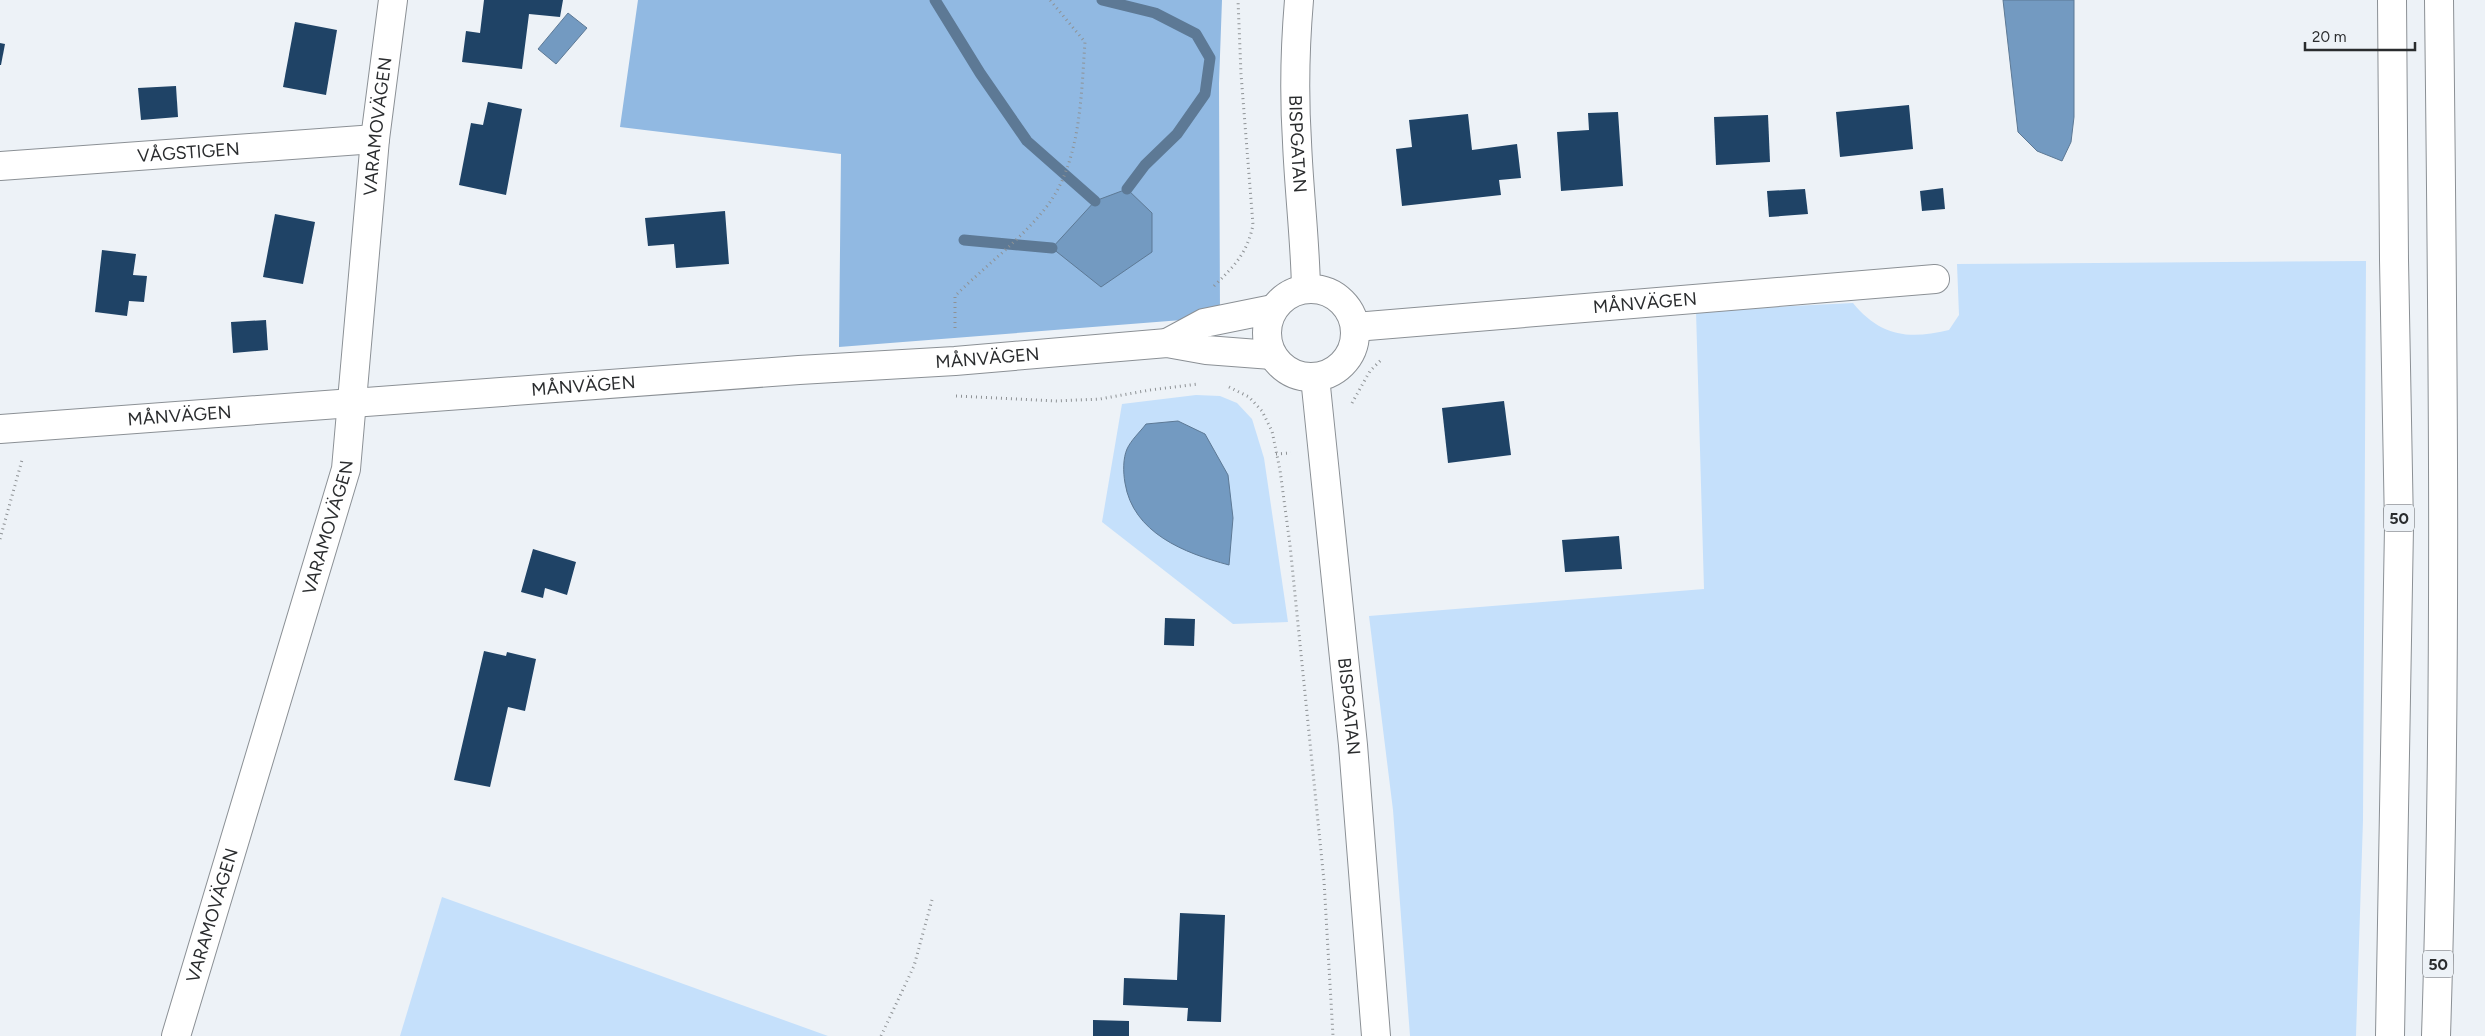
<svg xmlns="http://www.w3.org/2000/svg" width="2485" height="1036" viewBox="0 0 2485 1036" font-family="Figtree,sans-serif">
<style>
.green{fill:#c5e0fb}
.forest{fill:#91b9e2}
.water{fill:#739ac1;stroke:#5d7995}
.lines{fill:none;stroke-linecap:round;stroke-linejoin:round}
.stream{stroke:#5d7995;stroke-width:11}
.building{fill:#1f4366}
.minor-casing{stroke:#8b9095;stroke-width:30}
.highway-casing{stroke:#8b9095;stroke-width:30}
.path{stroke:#8e9295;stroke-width:3;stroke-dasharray:1 4;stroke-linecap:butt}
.minor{stroke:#fff;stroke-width:28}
.highway{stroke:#fff;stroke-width:28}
.labels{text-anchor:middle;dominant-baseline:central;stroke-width:5;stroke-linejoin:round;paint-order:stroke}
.shield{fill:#edf2f7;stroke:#64676a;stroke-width:1}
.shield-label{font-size:16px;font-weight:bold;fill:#2a2c2e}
.street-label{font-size:18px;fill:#2a2c2e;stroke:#edf2f7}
</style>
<rect width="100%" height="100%" fill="#edf2f7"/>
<g class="green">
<path d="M 2366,261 L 2363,820 L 2356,1036 L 1410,1036 L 1393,810 L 1369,616 L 1704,589 L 1696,311 L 1853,303 C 1880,336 1908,340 1949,330 L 1959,315 L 1957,264 Z"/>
<polygon points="1196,395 1220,396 1237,403 1252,419 1264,458 1288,622 1233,624 1102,522 1122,404"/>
<polygon points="442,897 828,1036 400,1036"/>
</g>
<polygon class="forest" points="638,0 1222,0 1219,83 1220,317 839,347 841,154 620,127"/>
<g class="water">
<polygon points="2003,0 2074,0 2074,117 2071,142 2062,161 2037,151 2018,132"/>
<polygon points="568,13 587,28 556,64 538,49"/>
<polygon points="1127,189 1152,213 1152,252 1101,287 1052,248 1095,201"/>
<path d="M 1178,421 L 1205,434 L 1228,475 L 1233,518 L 1229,565 C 1184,553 1133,533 1125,483 C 1123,472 1123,458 1127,449 C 1131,440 1140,432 1146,424 Z"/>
</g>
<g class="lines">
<g class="stream">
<polyline points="935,0 980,73 1027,141 1095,201"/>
<polyline points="1102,0 1155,13 1196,34 1210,58 1205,94 1177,134 1145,165 1127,189"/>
<polyline points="964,240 1052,248"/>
</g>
</g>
<g class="building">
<polygon points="484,0 563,0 560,17 529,14 522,69 462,62 466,31 480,33"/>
<polygon points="295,22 337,30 326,95 283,87"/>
<polygon points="0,43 5,44 1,65 0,65"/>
<polygon points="176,86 178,117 141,120 138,88"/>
<polygon points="488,102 522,109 506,195 459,185 471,123 483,125"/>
<polygon points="1909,105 1913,149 1840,157 1836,112"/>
<polygon points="1618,112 1623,186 1561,191 1557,132 1589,130 1588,113"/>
<polygon points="1468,114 1472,150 1517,144 1521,178 1499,180 1501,195 1402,206 1396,149 1412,147 1409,120"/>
<polygon points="1768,115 1770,162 1716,165 1714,117"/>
<polygon points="1943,188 1945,209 1922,211 1920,191"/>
<polygon points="1805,189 1808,214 1769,217 1767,191"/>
<polygon points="725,211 729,264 676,268 674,244 648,246 645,218"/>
<polygon points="275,214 315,222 303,284 263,277"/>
<polygon points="102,250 136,254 133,275 147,276 144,302 129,301 127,316 95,312"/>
<polygon points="266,320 268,350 233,353 231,322"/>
<polygon points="1504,401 1511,455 1448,463 1442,408"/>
<polygon points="1619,536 1622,569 1565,572 1562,540"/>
<polygon points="533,549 576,562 567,595 545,588 543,598 521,592"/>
<polygon points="1165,618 1195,619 1194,646 1164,645"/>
<polygon points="484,651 506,656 507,652 536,659 525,711 508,707 490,787 454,780"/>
<polygon points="1180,913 1225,915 1221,1022 1187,1021 1188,1008 1123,1005 1124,978 1177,980"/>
<polygon points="1093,1020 1129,1021 1129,1036 1093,1036"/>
</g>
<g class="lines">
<g class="minor-casing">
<g id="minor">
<path id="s1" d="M 1299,0 C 1295,47 1294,95 1297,142 C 1299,191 1305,239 1306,288"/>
<path id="s2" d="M 0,166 L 375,139"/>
<circle cx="1311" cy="333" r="44"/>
<path id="s3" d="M 1355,327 L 1935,279"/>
<polyline points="1167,343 1204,323 1273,309"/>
<path id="s4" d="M 1315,377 L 1353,745 L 1376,1036"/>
<path id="s5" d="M 0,429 L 799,370 L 955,361 L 1167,343 L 1206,350 L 1272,355"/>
<path id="s6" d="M 176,1036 L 346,469 L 375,139 L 393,0"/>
</g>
</g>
<g class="highway-casing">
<g id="highway">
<polyline points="2390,1036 2399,527 2394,260 2392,0"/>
<path d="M 2436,1036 C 2447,691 2443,345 2439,0"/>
</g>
</g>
<g class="path">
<path d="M 1214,286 C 1234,266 1247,254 1253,225 L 1241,74 L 1238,0"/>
<path d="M 955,328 L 955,296 C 984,267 1018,242 1044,210 C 1081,165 1081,97 1085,42 L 1050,0"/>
<polyline points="1229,387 1249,397 1262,411 1272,431 1280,470 1290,545 1324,881 1333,1036"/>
<polyline points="956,396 1057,401 1100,399 1150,390 1198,384"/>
<polyline points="1352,403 1370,371 1382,359"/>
<polyline points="1276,454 1291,453"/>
<polyline points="0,539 22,460"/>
<polyline points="881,1036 914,966 932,900"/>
</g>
<use href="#minor" class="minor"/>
<use href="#highway" class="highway"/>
</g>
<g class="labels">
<g class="shield">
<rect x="2384" y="504.5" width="30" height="27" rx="4"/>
<rect x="2423" y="950.5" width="30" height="27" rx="4"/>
</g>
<g class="shield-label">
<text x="2399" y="518">50</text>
<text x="2438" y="964">50</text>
</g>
<g class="street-label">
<text stroke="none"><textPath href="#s6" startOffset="936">VARAMOVÄGEN</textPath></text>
<text stroke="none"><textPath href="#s1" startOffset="144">BISPGATAN</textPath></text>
<text stroke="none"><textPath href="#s2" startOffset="189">VÅGSTIGEN</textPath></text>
<text stroke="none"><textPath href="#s3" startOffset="291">MÅNVÄGEN</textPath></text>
<text stroke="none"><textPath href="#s5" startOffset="990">MÅNVÄGEN</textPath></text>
<text stroke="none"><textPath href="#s5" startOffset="585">MÅNVÄGEN</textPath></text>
<text stroke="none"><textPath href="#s5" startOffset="180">MÅNVÄGEN</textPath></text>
<text stroke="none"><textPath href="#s6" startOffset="531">VARAMOVÄGEN</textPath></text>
<text stroke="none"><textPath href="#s4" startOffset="331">BISPGATAN</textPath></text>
<text stroke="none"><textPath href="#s6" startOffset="126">VARAMOVÄGEN</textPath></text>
</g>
</g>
<path d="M2305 42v8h110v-8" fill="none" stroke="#2a2c2e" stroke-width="2.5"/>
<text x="2312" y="42" font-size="15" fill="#2a2c2e" stroke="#edf2f7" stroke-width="4" paint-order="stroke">20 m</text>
</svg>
